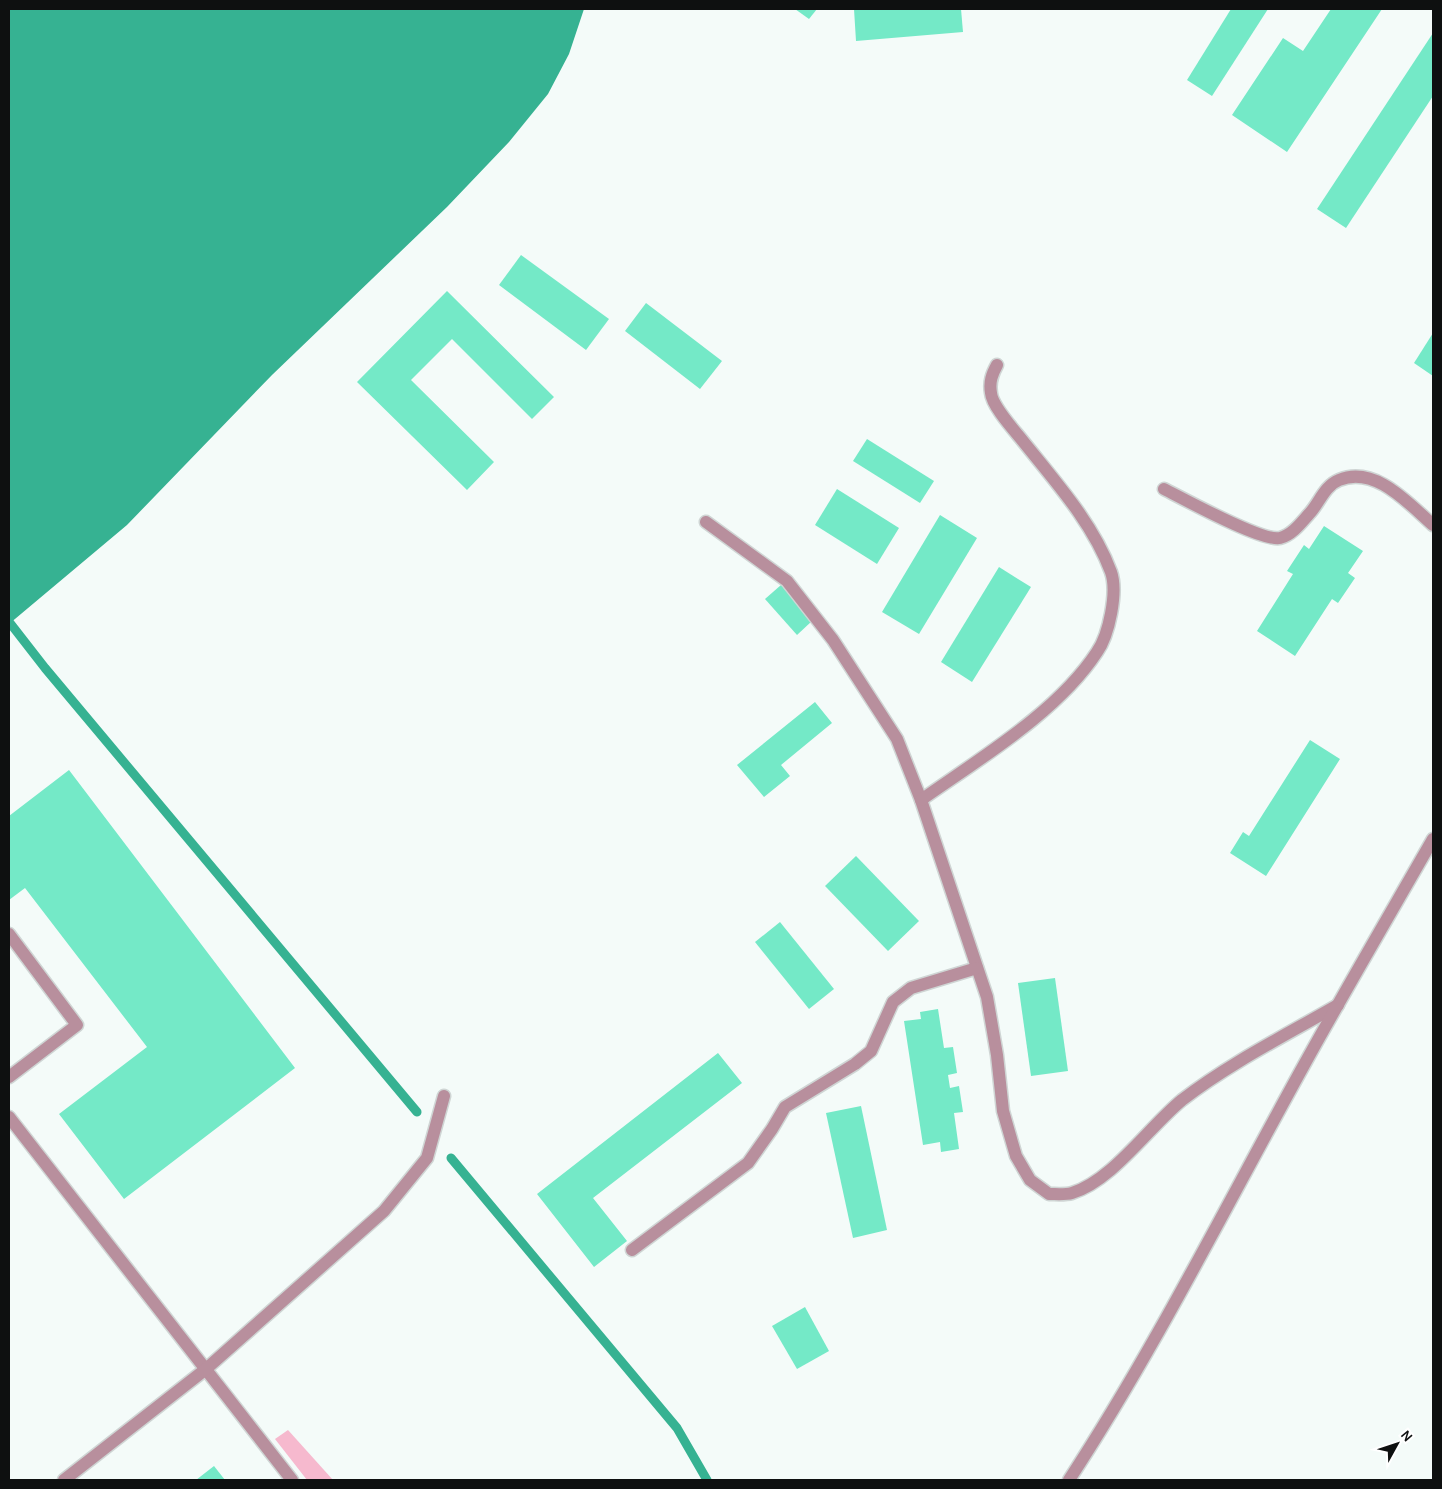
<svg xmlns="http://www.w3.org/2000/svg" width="1442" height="1489" viewBox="0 0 1442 1489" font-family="Karla,sans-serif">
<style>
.green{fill:#f6b9ce}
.water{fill:#36b292}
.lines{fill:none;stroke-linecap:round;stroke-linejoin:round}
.stream{stroke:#36b292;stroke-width:9}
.building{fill:#74e9c7}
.service-casing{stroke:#cfd5d4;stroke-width:15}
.minor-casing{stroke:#cfd5d4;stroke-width:15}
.service{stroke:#b88f9d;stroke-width:12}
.minor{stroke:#b88f9d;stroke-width:12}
</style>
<rect width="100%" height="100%" fill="#f4fbf9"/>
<polygon class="green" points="288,1430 333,1480 307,1480 275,1439"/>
<polygon class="water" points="9,9 584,9 569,54 548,94 509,142 447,207 272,375 127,525 9,624"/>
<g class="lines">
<g class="stream">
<polyline points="10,623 45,668 417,1112"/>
<polyline points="451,1158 677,1428 707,1480"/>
</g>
</g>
<g class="building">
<polygon points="795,9 817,9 809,19"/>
<polygon points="854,9 961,9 963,32 856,41"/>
<polygon points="1231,9 1268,9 1212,96 1187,80"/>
<polygon points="1331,9 1382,9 1287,152 1232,115 1283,38 1303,51"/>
<polygon points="1433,33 1433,96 1346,228 1317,209"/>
<polygon points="521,255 609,319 586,350 499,285"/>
<polygon points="447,291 554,397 532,419 452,339 411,380 494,462 467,490 357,382"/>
<polygon points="646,303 722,361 700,389 625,331"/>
<polygon points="1433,333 1433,376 1414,363"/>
<polygon points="867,439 934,481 920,503 853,461"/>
<polygon points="837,489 899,528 877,564 815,525"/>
<polygon points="940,515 977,538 919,634 882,612"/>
<polygon points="1324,526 1363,551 1348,573 1355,578 1338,603 1332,599 1295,656 1257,631 1293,574 1287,571 1304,545 1309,549"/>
<polygon points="999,567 1031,587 972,682 941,662"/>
<polygon points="781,585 812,621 797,635 765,599"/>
<polygon points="815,702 832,723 781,765 790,776 764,797 737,765"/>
<polygon points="1310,740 1340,759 1266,876 1230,853 1243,832 1249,836"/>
<polygon points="69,770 295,1068 124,1199 59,1114 147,1047 25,888 9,900 9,816"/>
<polygon points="856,856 919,921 888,951 825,886"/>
<polygon points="780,922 834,989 809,1009 755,942"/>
<polygon points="1055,978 1068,1071 1031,1076 1018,983"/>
<polygon points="938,1009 944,1048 953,1047 957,1073 948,1075 950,1088 959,1086 963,1112 954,1113 959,1149 941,1152 940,1142 923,1145 904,1021 921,1019 920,1012"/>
<polygon points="718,1053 742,1083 593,1198 627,1241 594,1267 537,1194"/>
<polygon points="861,1106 887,1230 853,1238 826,1113"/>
<polygon points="805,1307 829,1351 797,1369 772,1326"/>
<polygon points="214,1466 225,1480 196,1480"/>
</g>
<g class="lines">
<g class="service-casing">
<g id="service">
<polyline points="9,934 77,1025 9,1077"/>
<polyline points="9,1117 292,1480"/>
<polyline points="64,1480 206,1369 384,1211 427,1158 444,1096"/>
</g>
</g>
<g class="minor-casing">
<g id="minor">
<path d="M 1164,489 C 1184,499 1262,542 1280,538 C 1292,535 1301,523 1309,514 C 1319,504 1324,486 1339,480 C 1375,465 1408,503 1433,525"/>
<path d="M 706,522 L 787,581 L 833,640 L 897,739 L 921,800 L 987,997 L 997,1055 L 1003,1111 L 1016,1156 L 1030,1180 L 1049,1194 C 1056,1194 1065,1195 1072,1193 C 1112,1181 1149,1127 1182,1100 C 1230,1063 1286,1035 1338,1005"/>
<path d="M 921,800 C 979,759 1058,712 1097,652 C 1109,635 1118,592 1111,572 C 1093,523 1054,480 1022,440 C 1014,430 992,406 991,393 C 989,382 992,374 997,365"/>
<polyline points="632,1250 748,1163 772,1129 785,1107 855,1064 871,1051 893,1002 911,988 977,968"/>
<path d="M 1069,1480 C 1156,1347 1227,1204 1304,1065 C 1346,989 1390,914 1433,839"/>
</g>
</g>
<use href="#service" class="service"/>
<use href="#minor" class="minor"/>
</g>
<rect width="1442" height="1489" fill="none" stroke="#0e1010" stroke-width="20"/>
<g transform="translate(1397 1444) rotate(50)" stroke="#ffffff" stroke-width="4" paint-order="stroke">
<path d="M0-4L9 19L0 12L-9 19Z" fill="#0e1010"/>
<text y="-8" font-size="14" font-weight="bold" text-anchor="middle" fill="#0e1010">N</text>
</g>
</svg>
